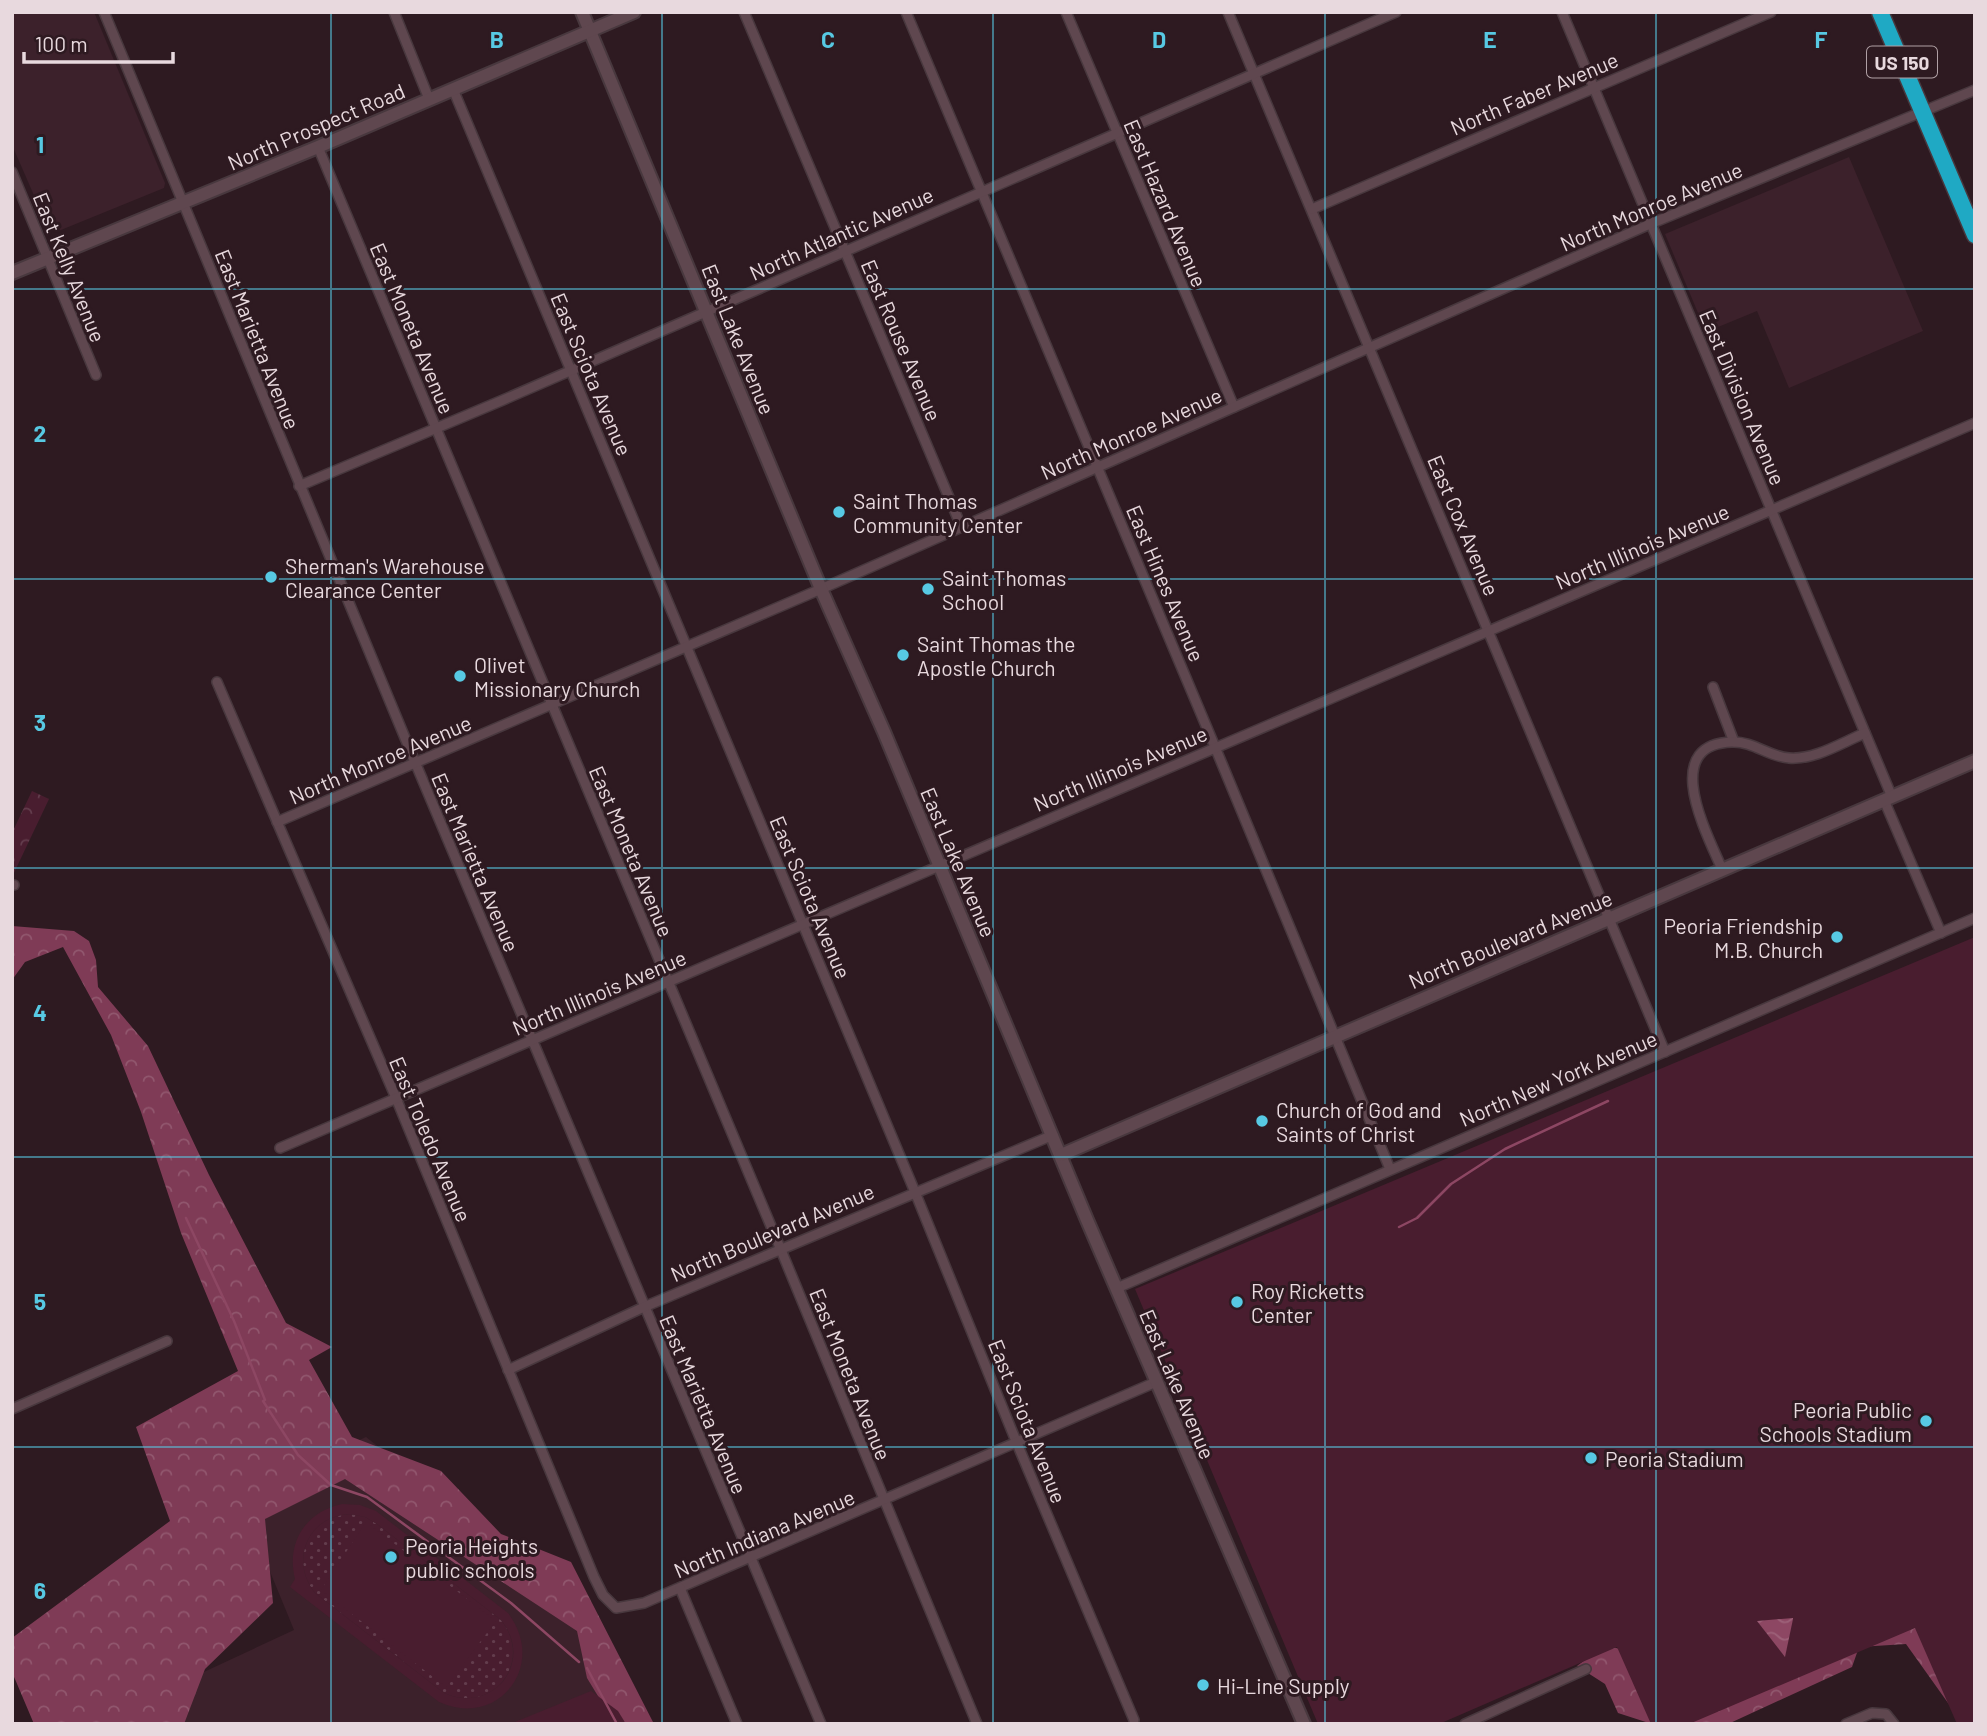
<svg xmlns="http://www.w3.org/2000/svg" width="1987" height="1736" viewBox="0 0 1987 1736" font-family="Barlow,sans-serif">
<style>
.built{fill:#3c212b}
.grass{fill:url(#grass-dots)}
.forest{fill:url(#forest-crowns)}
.park{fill:url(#park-crowns)}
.pitch{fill:#491d2f;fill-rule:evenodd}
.water{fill:url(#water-waves)}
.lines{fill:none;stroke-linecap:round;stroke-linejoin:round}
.stream{stroke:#8d4763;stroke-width:2.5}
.street-casing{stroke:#48383e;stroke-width:12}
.secondary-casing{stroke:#48383e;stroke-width:16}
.highway-casing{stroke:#48383e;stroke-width:19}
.street{stroke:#5f474f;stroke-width:9}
.secondary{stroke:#5f474f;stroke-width:12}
.highway{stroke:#1fa9c4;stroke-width:16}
.grid{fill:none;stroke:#57c9e3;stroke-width:2;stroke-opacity:0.55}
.poi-dot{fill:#57c9e3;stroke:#2e1a21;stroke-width:2.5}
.labels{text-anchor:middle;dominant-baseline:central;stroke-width:6;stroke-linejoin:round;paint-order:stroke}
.shield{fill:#2e1a21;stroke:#b0a0a5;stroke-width:2}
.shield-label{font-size:19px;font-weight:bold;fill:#e8d9de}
.street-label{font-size:21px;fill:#e8d9de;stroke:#2e1a21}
.poi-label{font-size:21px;fill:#e8d9de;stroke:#2e1a21;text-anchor:start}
.grid-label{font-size:23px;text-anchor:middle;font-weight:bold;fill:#57c9e3;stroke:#2e1a21;stroke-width:6;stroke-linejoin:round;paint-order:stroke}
</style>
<defs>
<pattern id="grass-dots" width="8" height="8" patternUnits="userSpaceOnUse" patternTransform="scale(1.75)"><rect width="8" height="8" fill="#491d2f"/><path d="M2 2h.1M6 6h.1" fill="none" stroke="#633d4d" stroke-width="1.8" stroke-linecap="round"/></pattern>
<pattern id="forest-crowns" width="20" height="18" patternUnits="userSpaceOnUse" patternTransform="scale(1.75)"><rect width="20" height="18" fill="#7f3b56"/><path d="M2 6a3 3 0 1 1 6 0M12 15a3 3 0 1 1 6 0" fill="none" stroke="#91576e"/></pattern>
<pattern id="park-crowns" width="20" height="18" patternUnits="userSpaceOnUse" patternTransform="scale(1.75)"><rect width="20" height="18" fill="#491d2f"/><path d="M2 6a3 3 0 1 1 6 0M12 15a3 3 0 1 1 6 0" fill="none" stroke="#633d4d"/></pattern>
<pattern id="water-waves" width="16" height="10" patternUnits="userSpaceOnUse" patternTransform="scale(1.75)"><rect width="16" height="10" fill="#8d4763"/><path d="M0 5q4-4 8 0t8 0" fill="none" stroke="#9d6179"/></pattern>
</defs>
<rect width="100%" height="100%" fill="#2e1a21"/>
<g class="built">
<polygon points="12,12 94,12 165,183 164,188 56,232 43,216 12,145"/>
<polygon points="1849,157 1923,331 1789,388 1757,311 1706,332 1665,234"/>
<polygon points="366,1437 597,1619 640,1724 92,1724 294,1630 239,1496"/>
</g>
<path class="grass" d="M 350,1514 L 365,1517 L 377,1524 L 501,1620 C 534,1662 493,1715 444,1693 L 315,1593 C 289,1560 308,1516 350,1514 Z"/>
<g class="forest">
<polygon points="12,926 74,931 89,941 96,960 98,987 148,1046 209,1175 286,1323 332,1347 309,1360 352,1437 441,1471 501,1534 571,1562 654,1724 615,1724 587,1678 577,1631 345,1479 265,1519 273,1603 205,1669 184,1724 34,1724 12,1672 12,1638 170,1521 136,1427 238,1371 181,1233 141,1112 111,1035 63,947 25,962 12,980"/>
<polygon points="1916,1612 1975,1724 1963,1724 1906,1644 1859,1647 1852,1667 1728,1724 1652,1724 1618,1713 1605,1684 1577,1666 1605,1645 1650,1657"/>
</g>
<polygon class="park" points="32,791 49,799 12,877 12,833"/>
<g class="pitch">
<polygon points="1975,937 1975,1724 1957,1724 1915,1628 1689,1724 1651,1724 1617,1647 1439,1724 1318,1724 1135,1289"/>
<path d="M 342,1504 L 360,1505 L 376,1511 L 508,1613 C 548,1665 498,1729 439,1702 L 290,1587 L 295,1579 C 286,1543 305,1512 342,1504 ZM 350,1514 L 365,1517 L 377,1524 L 501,1620 C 535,1662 493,1715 444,1693 L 315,1593 C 289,1560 308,1516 350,1514 Z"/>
<polygon points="366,1522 496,1621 446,1687 321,1590"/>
<polygon points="591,1691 618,1711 626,1724 510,1724"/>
</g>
<polygon class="water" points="1793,1618 1793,1619 1785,1657 1757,1621"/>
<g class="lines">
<g class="stream">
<polyline points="186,1218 234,1321 265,1400 263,1401 298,1455 331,1485 367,1497 511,1603 579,1662"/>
<polyline points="1399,1227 1417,1218 1451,1184 1505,1149 1608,1101"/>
<polyline points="587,1668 617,1724"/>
</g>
<g class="street-casing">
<g id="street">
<polyline points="104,12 415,762 821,1724"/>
<polyline points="394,12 429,99"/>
<polyline points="744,12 961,526"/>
<polyline points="906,12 1215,747 1390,1169"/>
<polyline points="1066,12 1234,407"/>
<polyline points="1228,12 1665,1052"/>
<polyline points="1562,12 1892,797"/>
<polyline points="453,89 915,1192 1016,1441 1134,1720"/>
<polyline points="318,147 781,1250 977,1724"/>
<polyline points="12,172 96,375"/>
<polyline points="1312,209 1771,12"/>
<polyline points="299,486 503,400 1396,12"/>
<polyline points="217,682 396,1098 594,1577 603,1595 616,1608 644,1603 1156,1382"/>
<polyline points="1713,687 1734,742"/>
<polyline points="1884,800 1941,933"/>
<polyline points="277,822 821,589 1650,224 1975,90"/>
<path d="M 1722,869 C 1707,834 1659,744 1732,742 C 1753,741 1769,757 1789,758 C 1815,760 1841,743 1865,733"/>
<polyline points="12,885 14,885"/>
<polyline points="280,1148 1975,423"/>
<polyline points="1117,1288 1975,918"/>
<polyline points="508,1370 644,1307 1053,1135"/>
<polyline points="12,1409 167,1341"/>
<polyline points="680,1588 737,1724"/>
<polyline points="1465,1724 1586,1669"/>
<polyline points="1846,1724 1872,1713 1886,1714 1894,1724"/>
</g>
</g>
<g class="secondary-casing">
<g id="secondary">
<polyline points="582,12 821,589 884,732 1087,1220 1304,1724"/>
<polyline points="12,273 318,147 634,12"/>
<polyline points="1061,1155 1975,761"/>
</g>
</g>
<g class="highway-casing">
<polyline id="highway" points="1880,12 1975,235"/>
</g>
<use href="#street" class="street"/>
<use href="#secondary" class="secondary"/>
<use href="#highway" class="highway"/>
</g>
<path class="grid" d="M 331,12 L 331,1724M 662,12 L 662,1724M 993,12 L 993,1724M 1325,12 L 1325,1724M 1656,12 L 1656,1724M 12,289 L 1975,289M 12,579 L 1975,579M 12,868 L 1975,868M 12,1157 L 1975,1157M 12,1447 L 1975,1447"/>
<g class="poi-dot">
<circle cx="839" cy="512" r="7"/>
<circle cx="271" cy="577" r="7"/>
<circle cx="928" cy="589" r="7"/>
<circle cx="903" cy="655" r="7"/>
<circle cx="460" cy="676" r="7"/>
<circle cx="1837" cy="937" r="7"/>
<circle cx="1262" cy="1121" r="7"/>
<circle cx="1237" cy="1302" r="7"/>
<circle cx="1926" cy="1421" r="7"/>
<circle cx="1591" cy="1458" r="7"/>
<circle cx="391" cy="1557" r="7"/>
<circle cx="1203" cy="1685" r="7"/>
</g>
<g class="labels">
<rect class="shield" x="1867" y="46.5" width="70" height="31" rx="5"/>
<g class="shield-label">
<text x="1902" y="62">US 150</text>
</g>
<g class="street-label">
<text transform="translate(1534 93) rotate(-23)">North Faber Avenue</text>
<text transform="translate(316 126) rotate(-23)">North Prospect Road</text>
<text transform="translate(1166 203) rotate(67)">East Hazard Avenue</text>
<text transform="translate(1651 206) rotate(-23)">North Monroe Avenue</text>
<text transform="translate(841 233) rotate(-24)">North Atlantic Avenue</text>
<text transform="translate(70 267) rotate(68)">East Kelly Avenue</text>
<text transform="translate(413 328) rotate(67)">East Moneta Avenue</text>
<text transform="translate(258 339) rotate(68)">East Marietta Avenue</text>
<text transform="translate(739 339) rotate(68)">East Lake Avenue</text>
<text transform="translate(902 340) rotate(67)">East Rouse Avenue</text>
<text transform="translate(592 374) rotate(67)">East Sciota Avenue</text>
<text transform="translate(1743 397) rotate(67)">East Division Avenue</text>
<text transform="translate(1131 433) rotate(-24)">North Monroe Avenue</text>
<text transform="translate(1464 525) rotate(67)">East Cox Avenue</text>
<text transform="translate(1642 546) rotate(-23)">North Illinois Avenue</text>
<text transform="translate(1166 583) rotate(67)">East Hines Avenue</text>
<text transform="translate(380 759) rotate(-23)">North Monroe Avenue</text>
<text transform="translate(1120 768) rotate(-23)">North Illinois Avenue</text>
<text transform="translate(632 851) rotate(67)">East Moneta Avenue</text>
<text transform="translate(476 862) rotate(67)">East Marietta Avenue</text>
<text transform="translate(959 862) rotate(67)">East Lake Avenue</text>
<text transform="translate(811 897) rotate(67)">East Sciota Avenue</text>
<text transform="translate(1510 939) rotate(-23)">North Boulevard Avenue</text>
<text transform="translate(599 992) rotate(-23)">North Illinois Avenue</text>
<text transform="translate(1558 1078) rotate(-23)">North New York Avenue</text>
<text transform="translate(431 1139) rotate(67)">East Toledo Avenue</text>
<text transform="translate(772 1232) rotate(-23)">North Boulevard Avenue</text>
<text transform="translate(851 1374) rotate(68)">East Moneta Avenue</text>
<text transform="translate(1178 1384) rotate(67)">East Lake Avenue</text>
<text transform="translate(704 1404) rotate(67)">East Marietta Avenue</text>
<text transform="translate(1028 1421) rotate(68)">East Sciota Avenue</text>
<text transform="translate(764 1533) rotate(-23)">North Indiana Avenue</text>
</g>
<g class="poi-label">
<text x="853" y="500">Saint Thomas<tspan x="853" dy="24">Community Center</tspan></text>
<text x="285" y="565">Sherman's Warehouse<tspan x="285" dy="24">Clearance Center</tspan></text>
<text x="942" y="577">Saint Thomas<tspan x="942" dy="24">School</tspan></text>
<text x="917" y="643">Saint Thomas the<tspan x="917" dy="24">Apostle Church</tspan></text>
<text x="474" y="664">Olivet<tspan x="474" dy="24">Missionary Church</tspan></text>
<text x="1823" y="925" text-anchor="end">Peoria Friendship<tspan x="1823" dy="24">M.B. Church</tspan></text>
<text x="1276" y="1109">Church of God and<tspan x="1276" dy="24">Saints of Christ</tspan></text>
<text x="1251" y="1290">Roy Ricketts<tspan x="1251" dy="24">Center</tspan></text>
<text x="1912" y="1409" text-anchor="end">Peoria Public<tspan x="1912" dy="24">Schools Stadium</tspan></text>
<text x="1605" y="1458">Peoria Stadium</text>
<text x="405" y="1545">Peoria Heights<tspan x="405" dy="24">public schools</tspan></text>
<text x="1217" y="1685">Hi-Line Supply</text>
</g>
</g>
<g class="grid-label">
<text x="497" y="48">B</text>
<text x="828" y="48">C</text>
<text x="1159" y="48">D</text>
<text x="1490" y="48">E</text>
<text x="1821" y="48">F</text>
<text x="40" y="153">1</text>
<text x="40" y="442">2</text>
<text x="40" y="731">3</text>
<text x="40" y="1021">4</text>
<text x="40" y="1310">5</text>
<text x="40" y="1599">6</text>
</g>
<rect width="1987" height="1736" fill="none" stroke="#e8d9de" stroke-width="28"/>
<path d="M24 52v10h149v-10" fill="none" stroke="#e8d9de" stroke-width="3.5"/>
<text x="35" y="52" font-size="21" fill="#e8d9de" stroke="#2e1a21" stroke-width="5" paint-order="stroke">100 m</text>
</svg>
